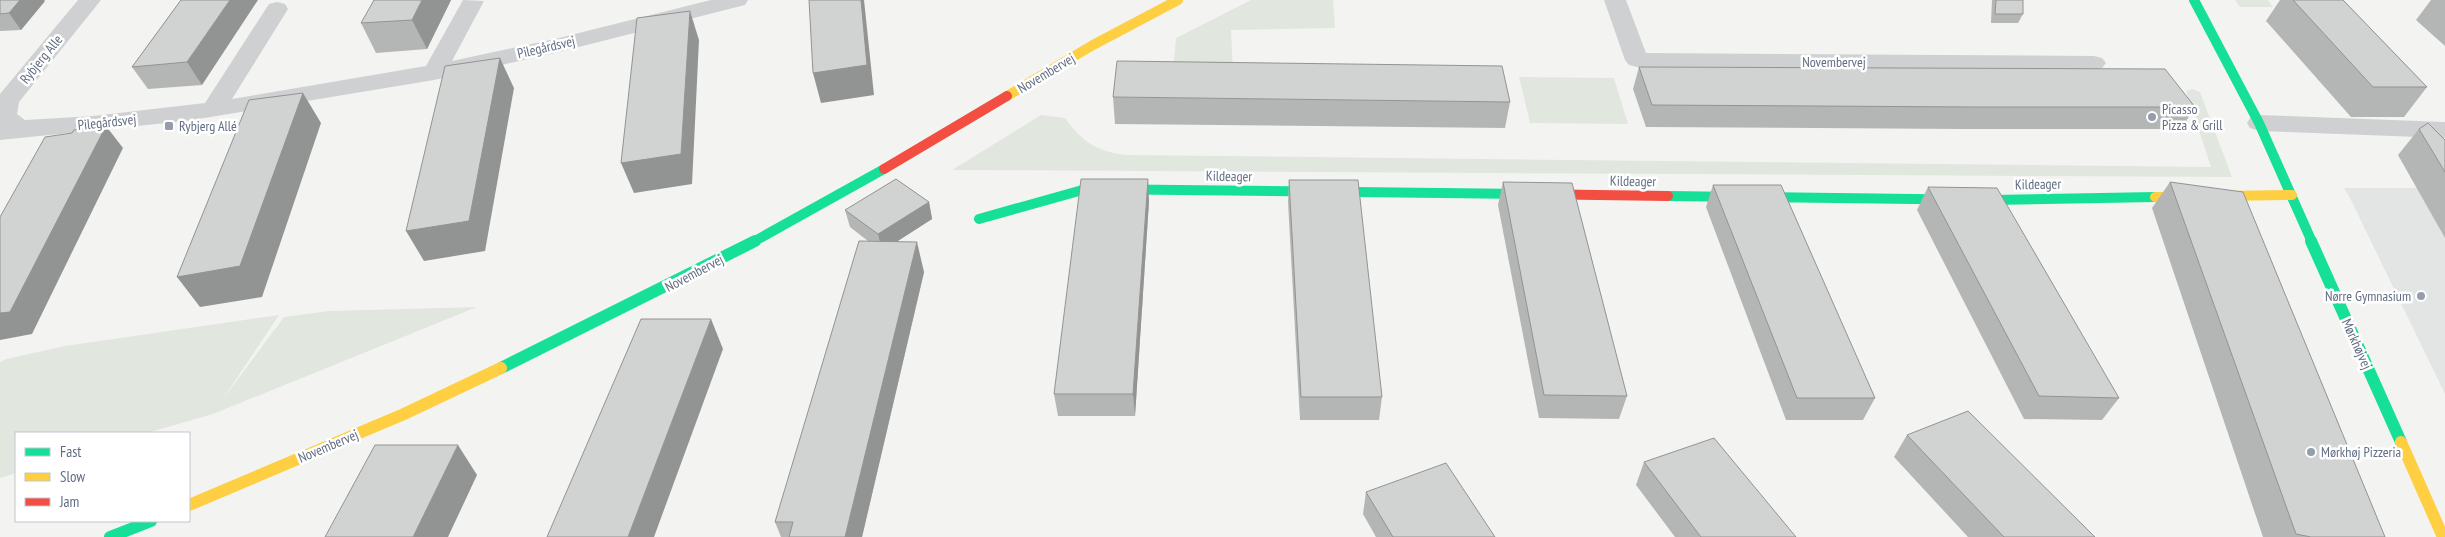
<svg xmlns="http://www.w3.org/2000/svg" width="2445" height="537" viewBox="0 0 2445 537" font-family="'PT Sans Narrow',sans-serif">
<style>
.built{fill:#e3e4e4}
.green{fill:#e1e7df}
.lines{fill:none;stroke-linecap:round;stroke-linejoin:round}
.street{fill:#cfd0d1;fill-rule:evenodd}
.fast-far1{stroke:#16e098;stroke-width:10}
.fast{stroke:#16e098;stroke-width:12}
.slow-far1{stroke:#ffcf43;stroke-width:10}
.slow{stroke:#ffcf43;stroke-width:12}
.jam{stroke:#f24e42;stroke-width:10}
.wall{fill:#b4b5b5}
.shaded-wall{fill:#929393}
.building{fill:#d1d2d2;stroke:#929393}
.poi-dot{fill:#959caa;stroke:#fff;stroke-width:2}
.labels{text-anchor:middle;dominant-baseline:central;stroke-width:5;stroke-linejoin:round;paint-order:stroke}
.street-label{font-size:14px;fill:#626d83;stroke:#fff}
.poi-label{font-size:14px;fill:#626d83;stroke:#fff;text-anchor:start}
</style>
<rect width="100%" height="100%" fill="#f3f4f1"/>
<polygon class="built" points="2344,188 2445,188 2445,394 2350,198"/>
<g class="green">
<polygon points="1251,0 1333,0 1335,28 1231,30 1233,70 1173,70 1176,38"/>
<polygon points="2235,0 2268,0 2273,7 2240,7"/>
<polygon points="1519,77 1614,78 1628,124 1530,123"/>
<path d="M 2192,89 L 2200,92 L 2232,177 L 952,170 L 1041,115 L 1065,118 C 1082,141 1095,151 1125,155 L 2211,167 L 2186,91 Z"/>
<polygon points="477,307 213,414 147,433 16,433 16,473 0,478 0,362 6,359 65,346 279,315 223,399 284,317 329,311"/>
</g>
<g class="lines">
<g class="street">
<polygon points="78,0 101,0 19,102 17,114 25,120 93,116 205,103 269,4 277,2 285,4 288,9 232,99 426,66 463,0 484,1 452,61 555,39 711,0 748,0 745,5 555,53 434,80 186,121 0,140 0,94"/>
<polygon points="1604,0 1626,0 1646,53 2094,56 2102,58 2106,63 2102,68 2094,70 1637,67 1629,65 1625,60"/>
<polygon points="2259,115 2445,122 2445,138 2259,131 2250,128 2247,123 2250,118"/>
</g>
<g class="fast-far1">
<polyline points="2194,0 2259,123 2312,242"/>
<polyline points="1668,196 1992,200 2155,197"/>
<polyline points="979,219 1086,189 1526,194"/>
<polyline points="753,242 884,169"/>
</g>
<g class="fast">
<polyline points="2311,241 2401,442"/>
<polyline points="501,368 755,241"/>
<polyline points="110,537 151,521"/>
</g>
<g class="slow-far1">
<polyline points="1007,96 1093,45 1178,0"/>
<polyline points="2155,197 2292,195"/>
</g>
<g class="slow">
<polyline points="2401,442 2443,537"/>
<polyline points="189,505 404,414 501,368"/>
</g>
<g class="jam">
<polyline points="884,169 1007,96"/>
<polyline points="1526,194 1668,196"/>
</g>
</g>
<g class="wall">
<polygon points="0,0 45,1 21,30 0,31"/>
<polygon points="181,0 202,85 148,89 132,67"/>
<polygon points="451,0 427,49 376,53 361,23"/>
<polygon points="1992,0 2023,0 2023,14 2018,23 1991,23"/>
<polygon points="2280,0 2343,0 2427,87 2404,117 2351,117 2266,21"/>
<polygon points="2431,0 2445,0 2445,46 2416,20"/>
<polygon points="1639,67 2195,107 2181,129 1963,129 1646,127 1633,89"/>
<polygon points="1113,97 1510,102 1505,128 1115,124"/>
<polygon points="2419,129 2445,140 2445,238 2398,155"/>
<polygon points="1289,180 1382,397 1379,420 1300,420 1288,202"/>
<polygon points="1503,182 1627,396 1619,419 1539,418 1498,205"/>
<polygon points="2170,182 2385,537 2263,537 2152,208"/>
<polygon points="1713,185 1875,398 1863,420 1786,420 1706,207"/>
<polygon points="1928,187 2119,398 2102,420 2024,419 1917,210"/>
<polygon points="1149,201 1135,416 1058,416 1054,394"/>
<polygon points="929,202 932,219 898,241 924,272 862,537 781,537 775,522 868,241 850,227 845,210"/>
<polygon points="1907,435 2095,537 1968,537 1894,457"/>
<polygon points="1644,462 1796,537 1675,537 1636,485"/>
<polygon points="1366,492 1495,537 1376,537 1363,514"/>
</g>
<g class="shaded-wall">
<polygon points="20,0 44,0 45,1 21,30 9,13"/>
<polygon points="230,0 258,0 202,85 187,62"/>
<polygon points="422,0 451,0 427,49 412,20"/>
<polygon points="861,0 864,0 874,95 821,103 813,73"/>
<polygon points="690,11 699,40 692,184 634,193 621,163"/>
<polygon points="500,58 514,88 485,251 424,261 406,231"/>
<polygon points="303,93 321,123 262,297 200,307 177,277"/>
<polygon points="106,126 123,148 32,334 0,340 0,313"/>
<polygon points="1148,179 1149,201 1135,416 1133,394"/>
<polygon points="929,202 932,219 882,251 878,234"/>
<polygon points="917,242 924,272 862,537 845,537"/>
<polygon points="711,319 723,349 654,537 628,537"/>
<polygon points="458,445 477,475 448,537 413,537"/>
</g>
<g class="building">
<polygon points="0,0 20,0 9,13 0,14"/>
<polygon points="181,0 230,0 187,62 132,67"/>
<polygon points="374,0 422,0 412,20 361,23"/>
<polygon points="809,0 861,0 867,65 813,73"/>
<polygon points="1996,0 2023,0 2023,14 1995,14"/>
<polygon points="2293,0 2343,0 2427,87 2373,87"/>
<polygon points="690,11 681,154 621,163 637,18"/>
<polygon points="500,58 469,221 406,231 445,66"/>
<polygon points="1117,61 1502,66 1510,102 1113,97"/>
<polygon points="1639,67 2165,69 2195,107 1974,107 1652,105"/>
<polygon points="303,93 240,266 177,277 249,100"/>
<polygon points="2428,123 2445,140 2445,172 2419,129"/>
<polygon points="106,126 10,312 0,313 0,217 45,137 72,133 74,130"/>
<polygon points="896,179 929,202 878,234 845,210"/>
<polygon points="1081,179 1148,179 1133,394 1054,394"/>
<polygon points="1289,180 1358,180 1382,397 1301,397"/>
<polygon points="1503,182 1572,183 1627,396 1544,395"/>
<polygon points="2170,182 2243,192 2385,537 2311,537 2296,534"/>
<polygon points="1713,185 1781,185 1875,398 1797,398"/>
<polygon points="1928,187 1997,188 2119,398 2039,396"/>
<polygon points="859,241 917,242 845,537 789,537 793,522 775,522"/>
<polygon points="641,319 711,319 628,537 547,537"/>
<polygon points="1968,411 2095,537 2004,537 1907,435"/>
<polygon points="1714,438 1796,537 1701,537 1644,462"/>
<polygon points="375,445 458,445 413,537 325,537"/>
<polygon points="1446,463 1495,537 1393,537 1366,492"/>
</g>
<g class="poi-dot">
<circle cx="2152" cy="117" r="5"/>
<rect x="164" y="121" width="10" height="10" rx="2.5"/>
<circle cx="2421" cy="296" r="5"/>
<circle cx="2311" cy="452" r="5"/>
</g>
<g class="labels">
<g class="street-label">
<text transform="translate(546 47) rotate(-13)">Pilegårdsvej</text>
<text transform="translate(41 59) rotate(-51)">Rybjerg Alle</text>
<text x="1834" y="62">Novembervej</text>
<text transform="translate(1046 73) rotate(-31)">Novembervej</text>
<text transform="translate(107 122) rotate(-6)">Pilegårdsvej</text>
<text transform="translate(1229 176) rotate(1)">Kildeager</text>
<text transform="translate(1633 181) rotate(1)">Kildeager</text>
<text transform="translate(2038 184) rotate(-1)">Kildeager</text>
<text transform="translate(694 273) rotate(-28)">Novembervej</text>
<text transform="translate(2357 344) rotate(66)">Mørkhøjvej</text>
<text transform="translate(328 446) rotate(-23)">Novembervej</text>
</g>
<g class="poi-label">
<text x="2162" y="109">Picasso<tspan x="2162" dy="16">Pizza &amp; Grill</tspan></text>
<text x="179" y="126">Rybjerg Allé</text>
<text x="2411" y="296" text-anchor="end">Nørre Gymnasium</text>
<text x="2321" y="452">Mørkhøj Pizzeria</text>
</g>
</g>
<rect x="15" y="432" width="175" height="90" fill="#ffffff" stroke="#c0c5cd"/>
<rect x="25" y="448" width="25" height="8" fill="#16e098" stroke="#c0c5cd"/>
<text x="60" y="457" font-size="15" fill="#626d83">Fast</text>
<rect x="25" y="473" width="25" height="8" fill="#ffcf43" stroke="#c0c5cd"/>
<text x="60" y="482" font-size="15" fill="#626d83">Slow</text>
<rect x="25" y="498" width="25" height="8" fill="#f24e42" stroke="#c0c5cd"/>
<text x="60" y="507" font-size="15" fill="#626d83">Jam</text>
</svg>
